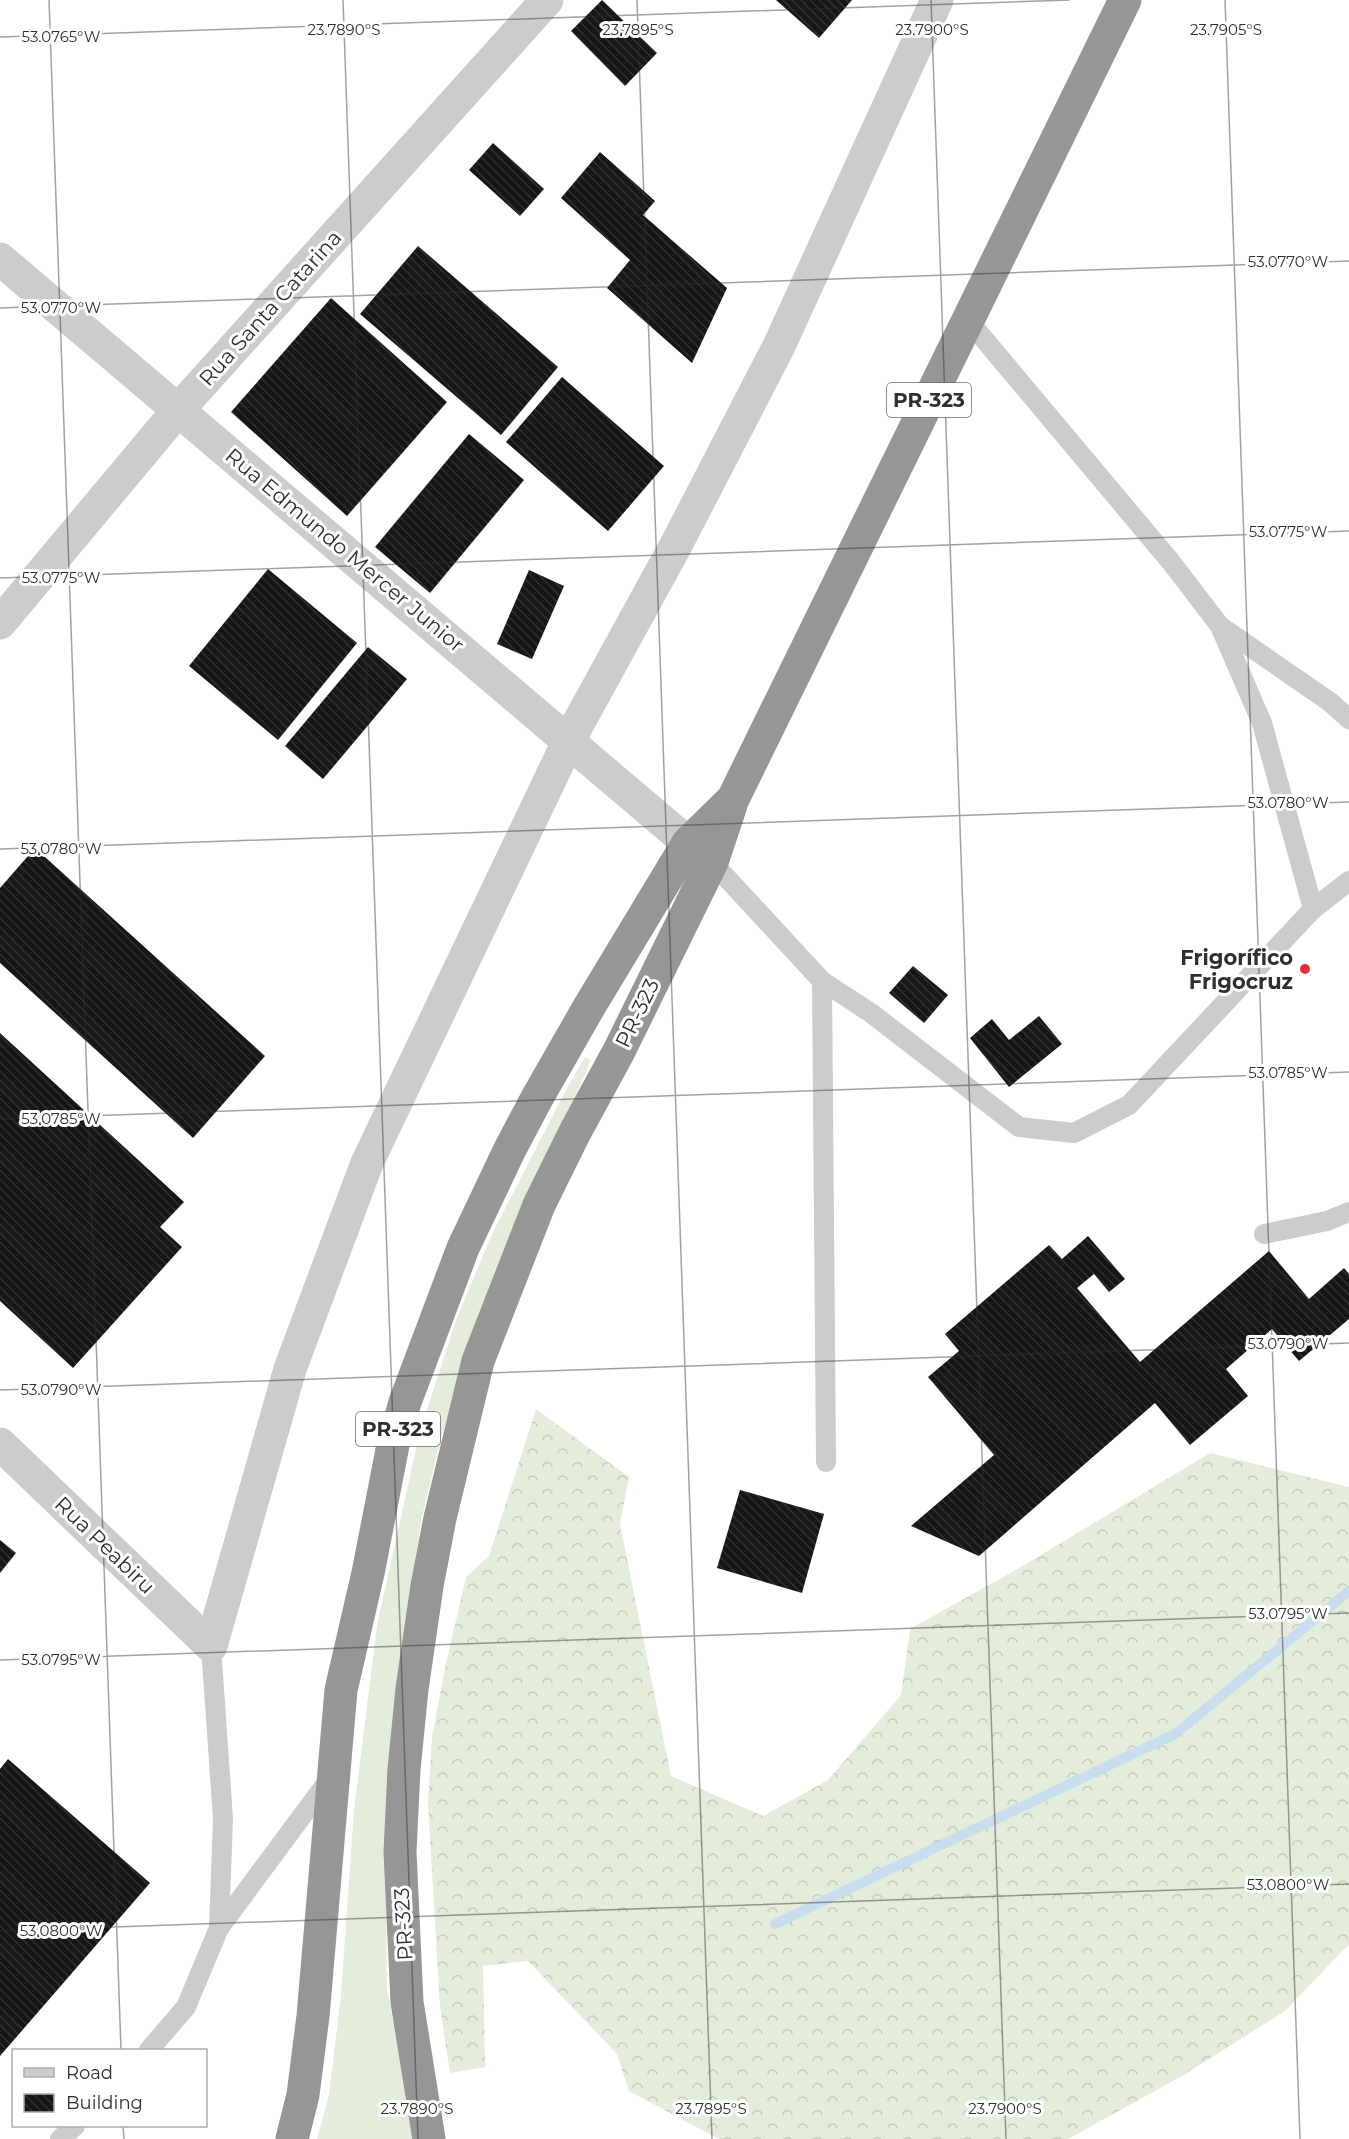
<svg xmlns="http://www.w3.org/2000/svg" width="1349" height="2139" viewBox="0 0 1349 2139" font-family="Montserrat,sans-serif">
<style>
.grass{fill:#e4eddc}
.forest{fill:url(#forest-crowns)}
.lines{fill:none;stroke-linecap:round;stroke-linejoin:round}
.stream{stroke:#c8dded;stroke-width:10}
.building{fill:url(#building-back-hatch)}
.lane{stroke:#ccc;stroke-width:20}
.street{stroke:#ccc;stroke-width:33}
.highway{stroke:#969696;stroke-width:33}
.ticks{fill:none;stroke:#2f2f2f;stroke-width:1.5;stroke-opacity:0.45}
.poi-dot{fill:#eb2c33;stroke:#fff;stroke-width:2}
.labels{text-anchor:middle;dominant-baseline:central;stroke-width:6;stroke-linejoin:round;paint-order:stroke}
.shield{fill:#fff;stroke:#6d6d6d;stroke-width:1.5}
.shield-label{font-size:20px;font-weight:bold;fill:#2f2f2f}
.street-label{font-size:21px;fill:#2f2f2f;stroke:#fff}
.poi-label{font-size:21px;font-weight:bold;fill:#2f2f2f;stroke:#fff;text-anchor:end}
.ticks-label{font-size:15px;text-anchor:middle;fill:#2f2f2f;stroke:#fff;stroke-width:6;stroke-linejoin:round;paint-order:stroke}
</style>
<defs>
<pattern id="forest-crowns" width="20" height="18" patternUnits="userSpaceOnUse" patternTransform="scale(1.5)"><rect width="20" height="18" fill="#e4eddc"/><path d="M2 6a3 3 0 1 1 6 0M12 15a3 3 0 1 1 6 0" fill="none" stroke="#c4ccbd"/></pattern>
<pattern id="building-back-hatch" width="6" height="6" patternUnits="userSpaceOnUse" patternTransform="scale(1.5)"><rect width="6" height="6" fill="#161616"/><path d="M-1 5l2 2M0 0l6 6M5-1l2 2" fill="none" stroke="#303030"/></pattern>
</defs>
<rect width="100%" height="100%" fill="#fff"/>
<polygon class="grass" points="585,1057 591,1060 478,1321 441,1438 421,1521 396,1707 386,1890 387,1989 416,2139 317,2139 329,2095 341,1995 354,1810 377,1625 420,1431 457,1317 493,1232 568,1086"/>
<polygon class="forest" points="536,1409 629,1477 620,1524 671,1776 763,1816 828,1780 901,1695 910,1629 1021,1567 1210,1453 1349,1487 1349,1944 1285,2011 1182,2076 1068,2139 719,2139 629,2091 617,2054 528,1961 483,1966 485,2067 450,2073 440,2006 428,1805 432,1737 445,1668 466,1577 489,1556"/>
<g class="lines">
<polyline class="stream" points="775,1924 1175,1734 1349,1591"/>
</g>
<g class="building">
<polygon points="602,0 657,53 625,86 571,31"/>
<polygon points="776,0 852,0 819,38"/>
<polygon points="493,143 544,189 520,216 469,170"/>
<polygon points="600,152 655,201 643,215 727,288 692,363 607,288 630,260 561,198"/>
<polygon points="418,246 558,367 501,435 360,314"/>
<polygon points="331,298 447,402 347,516 231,412"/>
<polygon points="562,377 664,466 608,531 506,442"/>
<polygon points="469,434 524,480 430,593 375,547"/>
<polygon points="268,569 357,643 278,740 189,666"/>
<polygon points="529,570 564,586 532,659 497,644"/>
<polygon points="368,647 407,679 323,779 285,746"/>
<polygon points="35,848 265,1056 193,1138 0,963 0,888"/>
<polygon points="913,966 948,995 924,1023 889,993"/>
<polygon points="1039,1016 1062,1044 1009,1087 970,1038 992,1019 1009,1040"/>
<polygon points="0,1033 184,1202 160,1227 182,1247 73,1368 0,1301"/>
<polygon points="1088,1236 1125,1279 1109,1292 1094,1274 1077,1288 1140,1362 1269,1251 1309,1299 1344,1268 1349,1274 1349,1319 1299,1361 1272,1329 1226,1369 1248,1396 1190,1445 1155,1403 979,1556 911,1526 994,1455 928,1377 959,1351 945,1334 1049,1245 1062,1259"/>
<polygon points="740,1490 824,1514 802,1593 717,1568"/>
<polygon points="0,1540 16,1553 0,1573"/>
<polygon points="8,1759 150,1883 0,2056 0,1769"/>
</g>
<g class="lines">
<g class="lane">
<polyline points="968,320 1171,562 1220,626 1262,723 1313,909"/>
<polyline points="1220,626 1330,702 1349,719"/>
<polyline points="712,862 822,981 826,1462"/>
<polyline points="822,981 871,1013 1019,1127 1074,1133 1129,1105 1313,909 1349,881"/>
<polyline points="1264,1234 1327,1221 1349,1212"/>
<polyline points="219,1928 331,1777"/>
<polyline points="149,2050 186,2007 219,1928 223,1819 211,1646"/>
<polyline points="60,2139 75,2126"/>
</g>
<g class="street">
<polyline points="0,259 688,843"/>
<polyline points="0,623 179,409 547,0"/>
<polyline points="0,1444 211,1646 290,1369 367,1163 569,740 676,545 779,346 937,0"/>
</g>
<g class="highway">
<polyline points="292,2139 303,2095 313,2016 341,1690 368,1573 393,1445 405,1402 463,1248 510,1149 537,1098 589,1007 688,843 733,799 1125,0"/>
<polyline points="429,2139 407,2002 400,1852 404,1769 412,1689 427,1586 440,1518 478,1361 539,1205 575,1132 619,1051 712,862 731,805"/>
</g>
</g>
<path class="ticks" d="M 49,0 L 121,2050M 343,0 L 418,2139M 637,0 L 712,2139M 931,0 L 1006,2139M 1225,0 L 1300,2139M 0,37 L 1070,0M 0,308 L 1349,261M 0,578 L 1349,531M 0,849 L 1349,802M 0,1119 L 1349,1072M 0,1390 L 1349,1343M 0,1660 L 1349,1613M 0,1931 L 1349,1884M 123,2126 L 124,2139"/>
<circle class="poi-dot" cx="1305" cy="969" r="6"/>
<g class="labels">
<g class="shield">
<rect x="887" y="383" width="84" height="34" rx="4.5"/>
<rect x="356" y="1412" width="84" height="34" rx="4.5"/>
</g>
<g class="shield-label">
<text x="929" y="400">PR-323</text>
<text x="398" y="1429">PR-323</text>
</g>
<g class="street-label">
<text transform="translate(270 308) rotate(-48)">Rua Santa Catarina</text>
<text transform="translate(345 550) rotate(40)">Rua Edmundo Mercer Junior</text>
<text transform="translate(637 1013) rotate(-64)">PR-323</text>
<text transform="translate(105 1545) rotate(44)">Rua Peabiru</text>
<text transform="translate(403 1924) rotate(-93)">PR-323</text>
</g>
<g class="poi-label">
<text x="1293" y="957">Frigorífico<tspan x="1293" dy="24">Frigocruz</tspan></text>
</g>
</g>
<g class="ticks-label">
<text x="344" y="35">23.7890°S</text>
<text x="638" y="35">23.7895°S</text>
<text x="932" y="35">23.7900°S</text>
<text x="1226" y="35">23.7905°S</text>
<text x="61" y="42">53.0765°W</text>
<text x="1288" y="267">53.0770°W</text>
<text x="61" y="313">53.0770°W</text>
<text x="1288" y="537">53.0775°W</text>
<text x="61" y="583">53.0775°W</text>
<text x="1288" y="808">53.0780°W</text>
<text x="61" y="854">53.0780°W</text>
<text x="1288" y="1078">53.0785°W</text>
<text x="61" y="1124">53.0785°W</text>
<text x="1288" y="1349">53.0790°W</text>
<text x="61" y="1395">53.0790°W</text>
<text x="1288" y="1619">53.0795°W</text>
<text x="61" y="1665">53.0795°W</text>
<text x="1288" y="1890">53.0800°W</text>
<text x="61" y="1936">53.0800°W</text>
<text x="417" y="2114">23.7890°S</text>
<text x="711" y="2114">23.7895°S</text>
<text x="1005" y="2114">23.7900°S</text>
</g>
<rect x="12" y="2049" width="195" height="78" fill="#ffffff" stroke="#acacac" stroke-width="1.5"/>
<rect x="24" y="2068" width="30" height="9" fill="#cccccc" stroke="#acacac" stroke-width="1.5"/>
<text x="66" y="2079" font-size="18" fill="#2f2f2f">Road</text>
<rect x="24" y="2094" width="30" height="18" fill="url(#building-back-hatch)" stroke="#acacac" stroke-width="1.5"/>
<text x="66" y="2109" font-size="18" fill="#2f2f2f">Building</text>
</svg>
